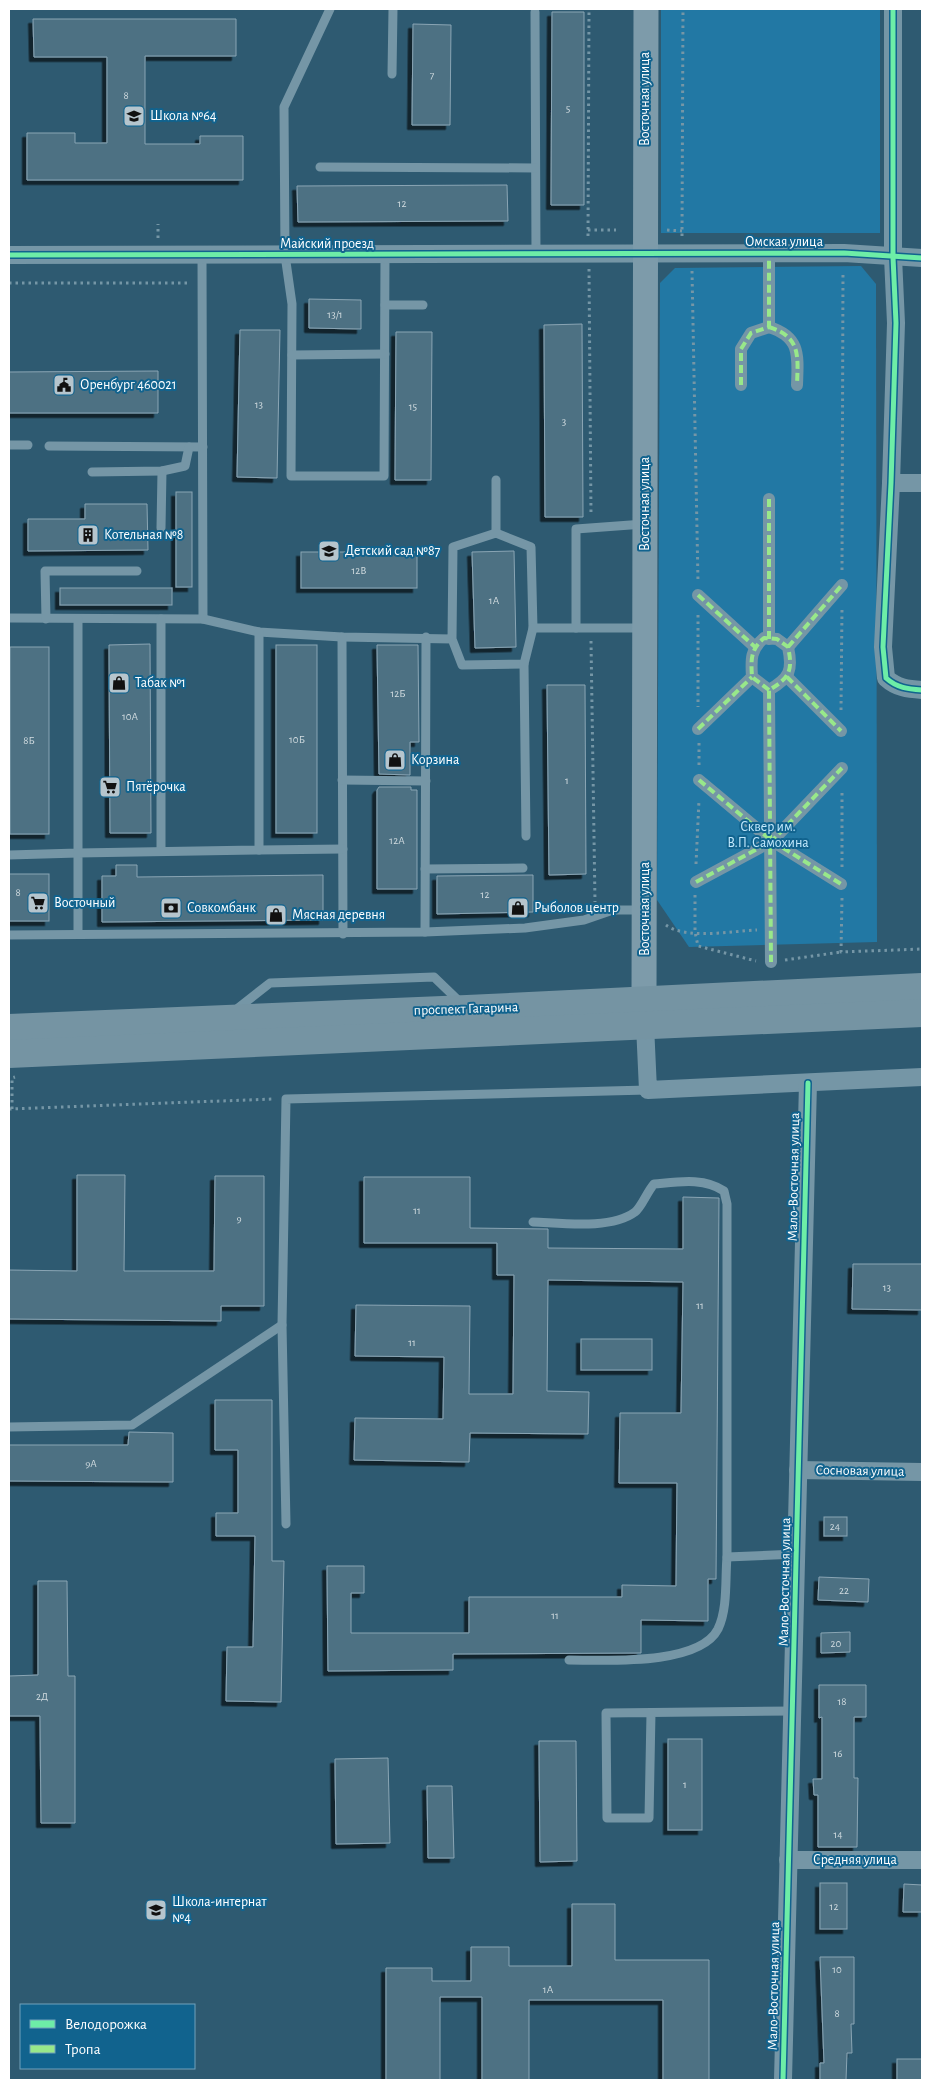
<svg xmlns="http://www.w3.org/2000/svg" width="931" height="2089" viewBox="0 0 931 2089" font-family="'Alegreya Sans',sans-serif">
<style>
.green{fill:#2278a4}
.building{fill:#4d7183;stroke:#8aa5b4;filter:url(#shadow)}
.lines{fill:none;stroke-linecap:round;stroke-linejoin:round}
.path{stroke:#7596a6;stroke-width:3;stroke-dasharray:2.5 4;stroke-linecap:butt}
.service{stroke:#7596a6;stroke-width:9}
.pedestrian{stroke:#7596a6;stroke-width:12}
.minor{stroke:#7596a6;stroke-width:18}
.secondary{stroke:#7d9baa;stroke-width:25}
.primary{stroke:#7594a3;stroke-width:28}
.quiet{stroke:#98e88a;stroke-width:4;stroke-dasharray:8 4;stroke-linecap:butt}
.cycleway-casing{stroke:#11638e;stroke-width:8}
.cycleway{stroke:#6deda7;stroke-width:5}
.labels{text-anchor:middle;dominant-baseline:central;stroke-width:4;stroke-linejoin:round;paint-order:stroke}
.number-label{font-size:11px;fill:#d2dce0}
.street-label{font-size:14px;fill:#fff;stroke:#11638e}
.poi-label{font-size:14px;fill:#fff;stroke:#11638e;text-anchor:start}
.park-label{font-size:14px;fill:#c2e9fd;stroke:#11638e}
</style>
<defs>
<filter id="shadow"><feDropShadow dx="-4.5" dy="4.5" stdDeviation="0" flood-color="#0009"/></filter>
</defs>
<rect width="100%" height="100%" fill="#2e5a71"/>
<g class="green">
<rect x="661" y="9" width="219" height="224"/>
<polygon points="861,266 876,284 877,942 689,947 657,900 660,283 675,268"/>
</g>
<g class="building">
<polygon points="552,12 584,12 584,205 551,205"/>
<polygon points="33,19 236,19 236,56 145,56 145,144 200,144 200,136 243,136 243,180 27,180 27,133 75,133 75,143 107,143 107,57 34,57"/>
<polygon points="413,24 451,25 450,125 412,125"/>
<polygon points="507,185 508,221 298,222 297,186"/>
<polygon points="309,299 361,300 361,329 309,328"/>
<polygon points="582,324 583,517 545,517 544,325"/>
<polygon points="240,330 280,330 277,478 237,477"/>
<polygon points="396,332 432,332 431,480 395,480"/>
<polygon points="158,371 158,413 9,413 9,372"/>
<rect x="176" y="492" width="16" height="95"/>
<polygon points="85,504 147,504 148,550 28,551 28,519 85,519"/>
<polygon points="514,551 516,647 475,648 472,552"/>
<rect x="301" y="552" width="116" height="36"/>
<rect x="60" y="588" width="112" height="17"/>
<polygon points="150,644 151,833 110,833 109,645"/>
<rect x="276" y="645" width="41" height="188"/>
<polygon points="377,645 418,645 419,742 410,742 410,775 379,774"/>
<rect x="10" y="647" width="39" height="187"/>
<polygon points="547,685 585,685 586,874 549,875"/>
<polygon points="379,787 411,787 411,790 417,790 417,889 377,889 377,790"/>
<polygon points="116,865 137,865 137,877 323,875 323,920 102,922 102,876 116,876"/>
<rect x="9" y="874" width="40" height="47"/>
<polygon points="533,875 533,912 437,914 437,876"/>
<polygon points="77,1175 125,1175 124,1271 214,1271 215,1176 264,1176 264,1306 221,1306 221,1321 9,1319 9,1270 77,1271"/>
<polygon points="364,1177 470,1177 470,1228 548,1229 548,1248 683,1249 683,1197 719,1198 716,1579 708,1579 708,1621 641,1620 641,1653 453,1654 453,1670 328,1671 327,1566 364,1566 364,1593 351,1593 351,1633 469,1633 469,1597 622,1597 622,1585 676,1586 677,1483 619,1483 620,1413 681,1413 683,1282 548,1280 547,1391 589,1392 588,1434 470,1433 469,1462 354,1460 355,1418 443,1419 444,1357 355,1356 356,1305 470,1306 469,1394 513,1394 514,1275 497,1275 497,1243 364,1243"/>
<polygon points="853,1264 922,1264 922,1310 852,1309"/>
<rect x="581" y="1339" width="71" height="31"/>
<polygon points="215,1400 272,1400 272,1561 284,1561 281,1702 226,1701 227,1647 253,1647 255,1536 216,1536 216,1513 238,1513 238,1450 215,1450"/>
<polygon points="129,1432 173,1433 173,1482 9,1481 9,1445 128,1445"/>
<rect x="824" y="1517" width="23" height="19"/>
<polygon points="819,1577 869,1579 868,1602 818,1600"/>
<polygon points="38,1581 67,1581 68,1676 75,1676 75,1823 41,1823 40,1716 9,1716 9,1676 38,1675"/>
<polygon points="850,1632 850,1652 821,1653 821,1633"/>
<polygon points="819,1685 866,1685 866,1717 854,1717 854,1778 858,1778 857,1847 818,1847 818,1795 814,1795 813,1779 822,1779 822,1717 819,1718"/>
<rect x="668" y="1739" width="34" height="91"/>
<polygon points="539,1741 576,1741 577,1861 540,1862"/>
<polygon points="388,1758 390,1843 336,1844 335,1759"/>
<polygon points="427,1786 452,1786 454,1858 428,1858"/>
<rect x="820" y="1883" width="27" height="46"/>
<polygon points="904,1884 922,1885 922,1912 903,1912"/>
<polygon points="572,1904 615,1904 615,1960 709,1960 709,2080 663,2080 663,2000 529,2000 529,2080 482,2080 482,1997 440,1997 440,2080 386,2080 386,1968 432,1968 432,1981 471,1981 471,1947 509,1947 509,1966 572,1966"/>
<polygon points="820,1957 854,1957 854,2024 851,2024 852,2053 847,2053 846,2080 820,2080 820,2063 824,2063"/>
<rect x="897" y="2059" width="25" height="21"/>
</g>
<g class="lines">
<g class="path">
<polyline points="588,230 616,230"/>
<polyline points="667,230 682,231"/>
<polyline points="588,236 589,9"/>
<polyline points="682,236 683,9"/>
<polyline points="158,238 158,224"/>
<polyline points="589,269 591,516"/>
<polyline points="692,271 698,582"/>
<polyline points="9,283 189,283"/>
<polyline points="842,570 843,271"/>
<polyline points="698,615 698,707"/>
<polyline points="591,641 595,902"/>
<polyline points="841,710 842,608"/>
<polyline points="699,743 699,767"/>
<polyline points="696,864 699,800"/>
<polyline points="842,867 842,791"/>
<polyline points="695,895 695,932 698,946 756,961"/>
<polyline points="842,898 841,952 922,949"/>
<path d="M 666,925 C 686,940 731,931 757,930"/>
<polyline points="785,960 841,952"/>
<polyline points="9,1109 273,1099"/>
<polyline points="12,1109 12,1078 15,1077"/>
</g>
<g class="service">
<polyline points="330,9 284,107 285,255 292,304 291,476 384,476 385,255"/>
<polyline points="535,12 536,255"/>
<polyline points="392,74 393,9"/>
<polyline points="320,167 535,168"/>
<polyline points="385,305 423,305"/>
<polyline points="292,355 385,354"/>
<polyline points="9,445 28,445"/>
<polyline points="49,446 203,447"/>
<polyline points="92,472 162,471 185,466 189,447"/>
<polyline points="496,480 496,533"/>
<polyline points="161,528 162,471"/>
<polyline points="9,618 203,619 202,255"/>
<polyline points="46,619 45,571 137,571"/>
<polyline points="161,619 161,851"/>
<polyline points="203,619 259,632 342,637 452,639 462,665 524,664 533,628 531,547 496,533 453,547 452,639"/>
<polyline points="533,628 643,628"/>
<polyline points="576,628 576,529 644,524"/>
<polyline points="342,637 343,934"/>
<polyline points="524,664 526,836"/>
<polyline points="342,780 426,781"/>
<polyline points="259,850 343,849"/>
<polyline points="9,855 78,853 78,619"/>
<polyline points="425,869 523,868"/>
<polyline points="425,932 426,637"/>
<polyline points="78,934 78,853 259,850 259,632"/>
<polyline points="9,935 425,932 525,928 584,920 613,910 644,910"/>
<polyline points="233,1012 270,983 434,977 462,1004"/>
<path d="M 533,1222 C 561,1223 611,1230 635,1212 C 641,1208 647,1192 654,1184 C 677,1182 704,1177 724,1191 L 727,1204 L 727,1557 C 725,1579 728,1608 718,1629 C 699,1666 605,1660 569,1660"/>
<polyline points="9,1427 132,1425 282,1325"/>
<polyline points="286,1524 282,1325 286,1099 648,1090"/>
<polyline points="727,1557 797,1554"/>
<polyline points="651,1713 649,1818 607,1818 606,1713 793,1711"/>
</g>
<g class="pedestrian">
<path d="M 769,327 C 801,337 798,356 797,385"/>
<polyline points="741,385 741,349 751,333 769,327 769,259"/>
<polyline points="698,595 755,647"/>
<polyline points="769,639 769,499"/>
<polyline points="788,647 842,585"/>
<polyline points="787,677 841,731"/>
<path d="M 769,690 L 752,677 C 751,660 750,650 764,638 L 777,639 L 788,647 C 793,670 790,678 769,690 L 771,962"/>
<polyline points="698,729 752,677"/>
<polyline points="699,780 772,841 841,884"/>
<polyline points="696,882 772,841 842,768"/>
</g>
<g class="minor">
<path d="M 893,9 L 893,257 L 896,323 L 891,483 L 883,647 L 886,678 C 897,688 908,689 922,690"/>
<polyline points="9,255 844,253 922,258"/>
<polyline points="891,483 922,483"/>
<polyline points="645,1025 648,1090 922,1077"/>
<polyline points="798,1470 922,1472"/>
<polyline points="788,1860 922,1860"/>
<polyline points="783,2080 808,1083"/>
</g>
<polyline class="secondary" points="644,1000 646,9"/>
<g class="primary">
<polyline points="9,1028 467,1009 922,987"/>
<polyline points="9,1054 922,1013"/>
</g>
<g class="quiet">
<path d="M 769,327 C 801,337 798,356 797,385"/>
<polyline points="741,385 741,349 751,333 769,327 769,259"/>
<polyline points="698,595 755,647"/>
<polyline points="769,639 769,499"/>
<polyline points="788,647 842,585"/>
<polyline points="787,677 841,731"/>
<path d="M 769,690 L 752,677 C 751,660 750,650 764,638 L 777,639 L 788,647 C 793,670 790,678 769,690 L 771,962"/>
<polyline points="698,729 752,677"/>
<polyline points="699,780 772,841 841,884"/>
<polyline points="696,882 772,841 842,768"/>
</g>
<g class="cycleway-casing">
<g id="cycleway">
<path d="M 893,9 L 893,257 L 896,323 L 891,483 L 883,647 L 886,678 C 897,688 908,689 922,690"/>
<polyline points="9,255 844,253 922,258"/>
<polyline points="783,2080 808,1083"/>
</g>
</g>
<use href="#cycleway" class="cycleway"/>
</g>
<defs>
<g id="school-square" transform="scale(1.125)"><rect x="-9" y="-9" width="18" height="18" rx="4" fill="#b6c5cd" stroke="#11638e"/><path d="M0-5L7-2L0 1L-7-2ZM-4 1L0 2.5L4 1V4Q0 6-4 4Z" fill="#111"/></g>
<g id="civic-square" transform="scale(1.125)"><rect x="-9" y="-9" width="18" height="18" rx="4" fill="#b6c5cd" stroke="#11638e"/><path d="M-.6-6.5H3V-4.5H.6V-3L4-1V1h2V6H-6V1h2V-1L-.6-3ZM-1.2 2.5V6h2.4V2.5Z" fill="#111"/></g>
<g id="building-square" transform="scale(1.125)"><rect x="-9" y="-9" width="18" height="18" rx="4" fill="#b6c5cd" stroke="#11638e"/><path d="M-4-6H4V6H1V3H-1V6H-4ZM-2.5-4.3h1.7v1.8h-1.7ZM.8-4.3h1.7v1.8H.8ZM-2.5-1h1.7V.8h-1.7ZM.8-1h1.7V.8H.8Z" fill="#111"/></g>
<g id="shop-square" transform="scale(1.125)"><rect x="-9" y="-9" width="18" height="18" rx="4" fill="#b6c5cd" stroke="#11638e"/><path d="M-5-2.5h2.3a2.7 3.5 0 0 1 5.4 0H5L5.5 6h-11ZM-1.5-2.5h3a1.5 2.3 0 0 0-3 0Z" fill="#111"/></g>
<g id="supermarket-square" transform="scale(1.125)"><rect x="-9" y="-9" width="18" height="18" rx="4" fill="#b6c5cd" stroke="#11638e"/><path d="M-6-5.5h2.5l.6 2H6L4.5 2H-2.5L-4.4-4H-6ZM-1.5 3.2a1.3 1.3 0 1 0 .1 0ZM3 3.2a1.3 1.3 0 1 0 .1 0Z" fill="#111"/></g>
<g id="bank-square" transform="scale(1.125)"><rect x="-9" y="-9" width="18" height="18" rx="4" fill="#b6c5cd" stroke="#11638e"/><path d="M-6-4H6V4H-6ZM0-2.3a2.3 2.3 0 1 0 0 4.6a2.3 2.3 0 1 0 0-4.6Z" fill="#111"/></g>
</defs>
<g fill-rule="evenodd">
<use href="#school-square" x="134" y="116"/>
<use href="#civic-square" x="64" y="385"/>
<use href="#building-square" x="88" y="535"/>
<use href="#school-square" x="329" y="551"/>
<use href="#shop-square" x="119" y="683"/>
<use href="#shop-square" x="395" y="760"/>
<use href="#supermarket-square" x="110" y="787"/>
<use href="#supermarket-square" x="38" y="903"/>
<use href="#bank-square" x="171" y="908"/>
<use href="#shop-square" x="518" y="908"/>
<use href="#shop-square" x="276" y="915"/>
<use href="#school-square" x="156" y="1910"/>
</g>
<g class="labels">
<g class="number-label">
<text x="432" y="75">7</text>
<text x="126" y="95">8</text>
<text x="568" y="108">5</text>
<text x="402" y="203">12</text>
<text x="335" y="314">13/1</text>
<text x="259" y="404">13</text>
<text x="413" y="406">15</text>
<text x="564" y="421">3</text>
<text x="359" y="570">12В</text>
<text x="494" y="600">1А</text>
<text x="398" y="693">12Б</text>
<text x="130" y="716">10А</text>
<text x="297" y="739">10Б</text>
<text x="29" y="740">8Б</text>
<text x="567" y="780">1</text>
<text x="397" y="840">12А</text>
<text x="18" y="892">8</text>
<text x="485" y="894">12</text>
<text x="417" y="1210">11</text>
<text x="239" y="1218">9</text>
<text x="887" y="1287">13</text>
<text x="700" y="1305">11</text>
<text x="412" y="1342">11</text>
<text x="91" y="1463">9А</text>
<text x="835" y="1526">24</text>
<text x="844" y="1590">22</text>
<text x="555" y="1615">11</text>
<text x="836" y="1643">20</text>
<text x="42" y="1696">2Д</text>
<text x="842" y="1701">18</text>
<text x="838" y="1753">16</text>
<text x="685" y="1784">1</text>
<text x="838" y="1834">14</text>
<text x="834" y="1906">12</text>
<text x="837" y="1969">10</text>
<text x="548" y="1989">1А</text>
<text x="837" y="2013">8</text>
</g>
<g class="street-label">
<text transform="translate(645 99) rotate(-90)">Восточная улица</text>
<text x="784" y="242">Омская улица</text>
<text x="327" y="244">Майский проезд</text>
<text transform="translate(645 504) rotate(-90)">Восточная улица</text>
<text transform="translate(645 909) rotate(-90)">Восточная улица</text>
<text transform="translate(466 1009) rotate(-2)">проспект Гагарина</text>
<text transform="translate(794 1177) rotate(-89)">Мало-Восточная улица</text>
<text transform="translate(860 1471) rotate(1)">Сосновая улица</text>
<text transform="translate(785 1582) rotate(-89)">Мало-Восточная улица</text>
<text x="855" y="1860">Средняя улица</text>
<text transform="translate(774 1986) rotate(-89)">Мало-Восточная улица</text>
</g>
<g class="poi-label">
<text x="150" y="116">Школа №64</text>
<text x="80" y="385">Оренбург 460021</text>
<text x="104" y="535">Котельная №8</text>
<text x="345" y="551">Детский сад №87</text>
<text x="135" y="683">Табак №1</text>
<text x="411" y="760">Корзина</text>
<text x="126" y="787">Пятёрочка</text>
<text x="54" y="903">Восточный</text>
<text x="187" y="908">Совкомбанк</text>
<text x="534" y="908">Рыболов центр</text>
<text x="292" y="915">Мясная деревня</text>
<text x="172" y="1902">Школа-интернат<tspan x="172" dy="16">№4</tspan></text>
</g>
<g class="park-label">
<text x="768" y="827">Сквер им.<tspan x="768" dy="16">В.П. Самохина</tspan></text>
</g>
</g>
<rect width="931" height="2089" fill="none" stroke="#ffffff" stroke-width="20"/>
<rect x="20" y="2004" width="175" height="65" fill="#11638e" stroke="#70a1bb"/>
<rect x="30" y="2020" width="25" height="8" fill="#6deda7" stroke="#70a1bb"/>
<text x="65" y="2029" font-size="15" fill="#ffffff">Велодорожка</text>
<rect x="30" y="2045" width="25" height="8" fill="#98e88a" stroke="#70a1bb"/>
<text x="65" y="2054" font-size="15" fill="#ffffff">Тропа</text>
</svg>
